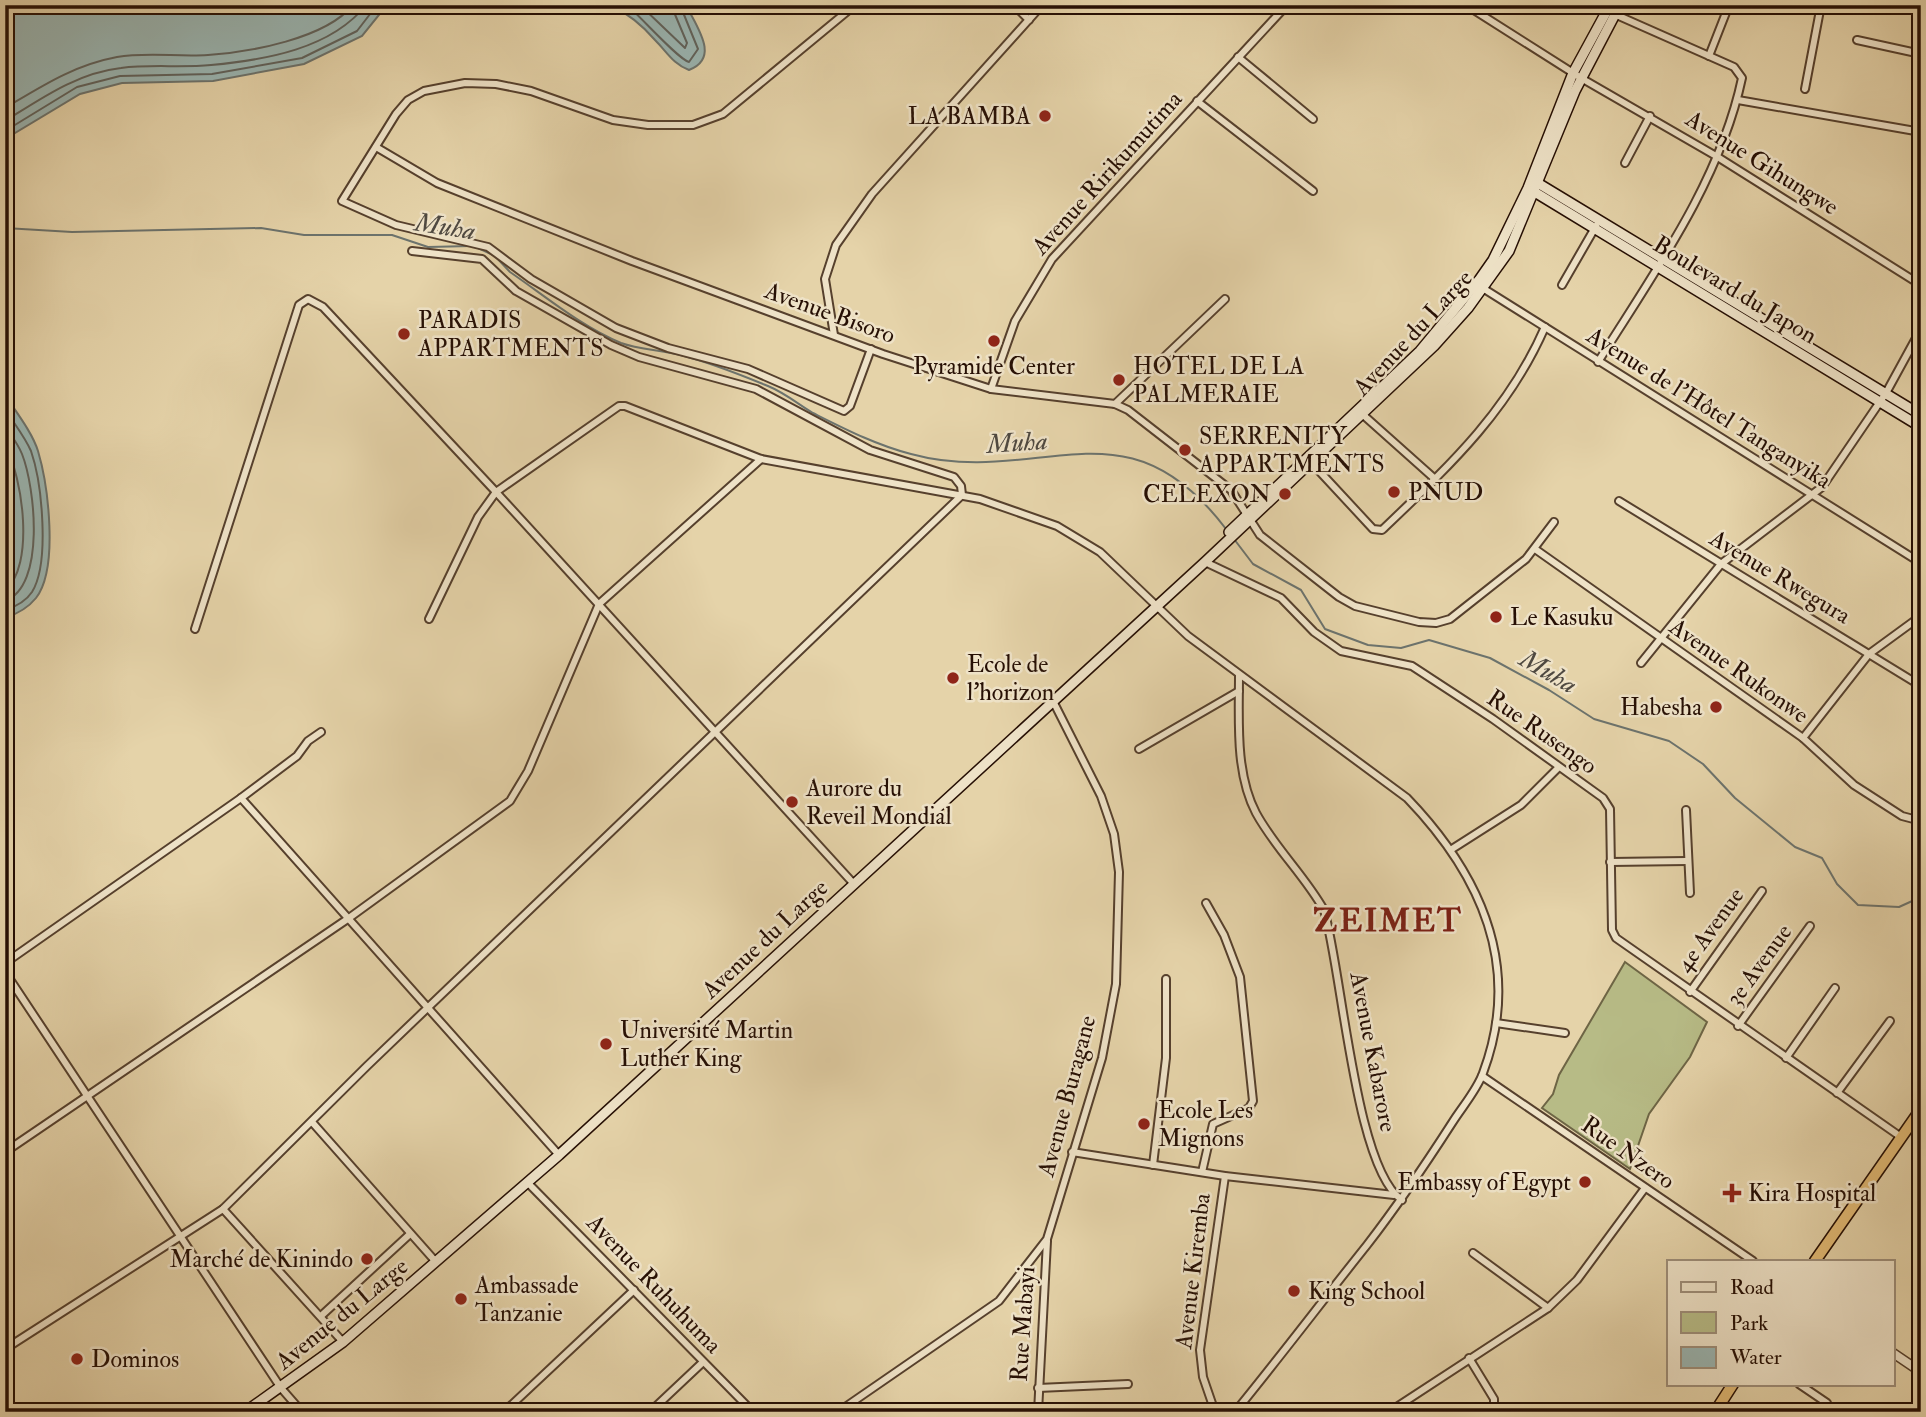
<svg xmlns="http://www.w3.org/2000/svg" width="1926" height="1417" viewBox="0 0 1926 1417" font-family="'IM FELL Double Pica',serif">
<style>
.green{fill:#b7bb86;stroke:#6e6545;stroke-width:2}
.water{fill:#9ab6b3;stroke:#6c736d;stroke-width:2}
.lines{fill:none;stroke-linecap:round;stroke-linejoin:round}
.shore{stroke:#60625c;stroke-width:2}
.stream{stroke:#6c736d;stroke-width:2}
.minor-casing{stroke:#56402d;stroke-width:10}
.tertiary-casing{stroke:#56402d;stroke-width:11}
.secondary-casing{stroke:#260f04;stroke-width:12}
.trunk-casing{stroke:#260f04;stroke-width:13}
.minor{stroke:#eee2c7;stroke-width:6}
.tertiary{stroke:#eee2c7;stroke-width:8}
.secondary{stroke:#eee2c7;stroke-width:9}
.trunk{stroke:#e2ba74;stroke-width:10}
.poi-dot{fill:#8f2418;stroke:#eee2c7;stroke-width:2.5}
.labels{text-anchor:middle;dominant-baseline:central;stroke-width:5;stroke-linejoin:round;paint-order:stroke}
.poi-label{font-size:24px;fill:#260f04;stroke:#eee2c7;text-anchor:start}
.street-label{font-size:24px;fill:#260f04;stroke:#eee2c7}
.water-label{font-size:26px;font-style:italic;fill:#4f4941;stroke:#eee2c7}
.district-label{font-size:32px;font-weight:bold;letter-spacing:2px;fill:#7a1f14;stroke:#eee2c7}
</style>
<rect width="100%" height="100%" fill="#e5d3a9"/>
<filter id="stains"><feTurbulence type="fractalNoise" baseFrequency=".00286" numOctaves="4"/><feColorMatrix values="0 0 0 0 .2 0 0 0 0 .09 0 0 0 0 .02 0 0 0 .5 -.17"/></filter>
<radialGradient id="worn" r=".72"><stop offset=".6" stop-color="#630" stop-opacity="0"/><stop offset="1" stop-color="#630" stop-opacity=".3"/></radialGradient>
<polygon class="green" points="1625,962 1707,1022 1690,1057 1649,1114 1630,1169 1542,1108 1553,1094 1559,1075"/>
<g class="water">
<polygon points="5,5 387,5 362,36 304,64 213,81 122,83 80,94 5,139"/>
<path d="M 610,5 L 686,5 C 696,26 721,58 689,70 C 673,64 667,52 655,40 C 643,26 627,13 610,5 Z"/>
<path d="M 5,395 C 16,412 32,432 38,451 C 48,485 59,568 36,598 C 28,608 17,614 5,618 Z"/>
</g>
<g class="lines">
<g class="shore">
<path d="M 627,5 C 641,17 678,59 689,62 L 698,49 L 680,5"/>
<polyline points="640,5 685,48 687,43 671,5"/>
<path d="M 5,108 C 42,86 74,65 117,57 C 146,52 178,57 208,55 C 250,52 325,39 353,5"/>
<path d="M 5,121 C 42,98 77,73 121,68 C 150,64 181,68 211,65 C 265,60 331,49 366,5"/>
<polyline points="5,131 77,87 120,76 212,74 302,58 357,31 377,5"/>
<path d="M 5,409 C 13,422 25,437 31,451 C 42,483 50,563 32,592 C 26,601 15,607 5,610"/>
<path d="M 5,426 C 11,435 18,444 22,454 C 35,487 46,586 5,601"/>
<path d="M 5,446 C 23,476 35,567 5,590"/>
</g>
<g class="stream">
<polyline points="5,228 72,232 261,228 304,235 392,235 428,247 471,246"/>
<path d="M 476,247 L 495,256 L 510,272 C 545,296 582,327 621,343 C 640,350 664,350 684,356 C 712,363 741,375 768,386 C 785,393 798,404 813,413 C 845,429 876,445 911,454 C 1039,489 1124,394 1226,529"/>
<polyline points="1234,539 1253,564 1301,590 1325,629 1368,645 1401,648 1429,640 1490,658 1549,690 1594,719 1669,741 1703,764 1735,798 1795,847 1822,858 1837,884 1858,905 1899,907 1921,897"/>
</g>
<g class="minor-casing">
<g id="minor">
<polyline points="855,5 723,114 693,125 648,125 613,120 531,91 496,84 465,83 424,91 408,100 396,114 342,201 396,225 488,247 531,279 616,328 668,348 748,369 844,411 850,406 871,349"/>
<polyline points="1014,5 1029,20"/>
<polyline points="1466,5 1581,78 1716,156 1921,285"/>
<polyline points="1857,40 1921,54"/>
<polyline points="1709,56 1729,5"/>
<polyline points="1238,57 1313,119"/>
<polyline points="1805,89 1821,5"/>
<polyline points="1738,100 1921,132"/>
<polyline points="1197,101 1313,191"/>
<polyline points="376,147 437,183 632,261 883,354 991,389 1115,404 1128,410 1231,490 1260,535 1339,597 1355,606 1419,622 1436,623 1450,619 1526,559 1554,522"/>
<polyline points="1625,163 1650,116"/>
<polyline points="1562,285 1596,226"/>
<polyline points="1481,287 1921,563"/>
<polyline points="834,335 825,279 836,245 872,194 1042,5"/>
<path d="M 1598,362 C 1653,274 1720,182 1742,78 L 1734,67 L 1612,13"/>
<polyline points="991,389 1015,321 1052,259 1287,5"/>
<polyline points="1115,404 1225,299"/>
<polyline points="1361,413 1435,479"/>
<path d="M 1309,460 L 1373,529 L 1382,530 C 1448,467 1508,412 1545,327"/>
<polyline points="1619,501 1921,686"/>
<polyline points="1535,549 1803,738 1854,785 1902,816 1921,821"/>
<polyline points="1205,562 1281,598 1314,632 1341,651 1412,666 1493,719 1603,798 1610,809 1612,930 1616,938 1901,1137"/>
<polyline points="429,619 478,517 496,492 853,883"/>
<path d="M 195,629 L 299,305 L 308,299 L 323,307 L 496,492 L 619,406 L 625,406 L 761,459 L 980,499 L 1057,526 L 1100,552 L 1188,636 L 1407,798 C 1481,875 1523,966 1483,1073 C 1477,1090 1462,1107 1452,1123 C 1425,1165 1398,1205 1367,1245 C 1323,1300 1280,1357 1235,1412"/>
<polyline points="1641,663 1721,564 1822,487 1886,393 1921,329"/>
<path d="M 1239,675 C 1239,720 1235,773 1256,813 C 1275,848 1305,876 1324,910 C 1342,970 1355,1169 1402,1200"/>
<polyline points="1803,738 1869,654 1921,616"/>
<polyline points="1139,749 1239,691"/>
<polyline points="241,798 559,1155"/>
<polyline points="1686,810 1690,893"/>
<polyline points="1452,849 1521,805 1558,768"/>
<polyline points="1610,862 1687,861"/>
<polyline points="5,963 241,798 297,756 308,741 321,732"/>
<polyline points="5,972 281,1388 302,1412"/>
<polyline points="1690,992 1762,891"/>
<polyline points="1496,1023 1565,1033"/>
<polyline points="1738,1026 1810,926"/>
<polyline points="1786,1058 1835,988"/>
<polyline points="1482,1076 1753,1261"/>
<polyline points="1837,1093 1890,1021"/>
<polyline points="312,1122 436,1262"/>
<polyline points="5,1152 349,918 510,801 528,771 599,604 761,459"/>
<polyline points="1072,1152 1225,1176 1394,1195"/>
<polyline points="1153,1165 1166,1058 1166,979"/>
<polyline points="1202,1172 1213,1124 1249,1108 1253,1101 1240,977 1224,935 1206,903"/>
<polyline points="527,1182 753,1412"/>
<polyline points="223,1209 343,1342"/>
<polyline points="1473,1253 1548,1308"/>
<polyline points="321,1316 410,1234"/>
<polyline points="5,1349 223,1209 367,1066 962,495 961,486 954,477 870,450 756,389 639,357 611,345 516,291 482,259 412,251"/>
<polyline points="1469,1358 1494,1399 1494,1412"/>
<polyline points="1799,1384 1827,1403"/>
<polyline points="1038,1388 1128,1384"/>
<polyline points="504,1412 634,1290"/>
<polyline points="650,1412 702,1363"/>
<polyline points="838,1412 999,1301 1047,1239 1102,1058 1116,984 1119,872 1114,834 1101,796 1053,701"/>
<polyline points="1038,1412 1047,1241"/>
<polyline points="1215,1412 1203,1377 1200,1350 1225,1176"/>
<polyline points="1389,1412 1548,1308 1577,1280 1645,1188"/>
</g>
</g>
<g class="tertiary-casing">
<polyline id="tertiary" points="1893,1353 1921,1372"/>
</g>
<g class="secondary-casing">
<g id="secondary">
<polyline points="1536,182 1921,415"/>
<polyline points="1533,191 1921,427"/>
<polyline points="1229,532 1420,351 1479,280 1493,260 1528,188 1573,73 1610,5"/>
<polyline points="245,1412 343,1342 559,1155 1205,562 1434,346 1468,308 1509,251 1575,91 1620,5"/>
</g>
</g>
<g class="trunk-casing">
<g id="trunk">
<polyline points="1815,1261 1921,1109"/>
<polyline points="1715,1412 1733,1384"/>
</g>
</g>
<use href="#minor" class="minor"/>
<use href="#tertiary" class="tertiary"/>
<use href="#secondary" class="secondary"/>
<use href="#trunk" class="trunk"/>
</g>
<g class="poi-dot">
<circle cx="1045" cy="116" r="7"/>
<circle cx="404" cy="334" r="7"/>
<circle cx="994" cy="341" r="7"/>
<circle cx="1119" cy="380" r="7"/>
<circle cx="1185" cy="450" r="7"/>
<circle cx="1394" cy="492" r="7"/>
<circle cx="1285" cy="494" r="7"/>
<circle cx="1496" cy="617" r="7"/>
<circle cx="953" cy="678" r="7"/>
<circle cx="1716" cy="707" r="7"/>
<circle cx="792" cy="802" r="7"/>
<circle cx="606" cy="1044" r="7"/>
<circle cx="1144" cy="1124" r="7"/>
<circle cx="1585" cy="1182" r="7"/>
<path d="M1728.5 1182.5h7v7h7v7h-7v7h-7v-7h-7v-7h7z"/>
<circle cx="367" cy="1259" r="7"/>
<circle cx="1294" cy="1291" r="7"/>
<circle cx="461" cy="1299" r="7"/>
<circle cx="77" cy="1359" r="7"/>
</g>
<g class="labels">
<g class="poi-label">
<text x="1031" y="116" text-anchor="end">LA BAMBA</text>
<text x="418" y="320">PARADIS<tspan x="418" dy="28">APPARTMENTS</tspan></text>
<text x="994" y="366" text-anchor="middle">Pyramide Center</text>
<text x="1133" y="366">HOTEL DE LA<tspan x="1133" dy="28">PALMERAIE</tspan></text>
<text x="1199" y="436">SERRENITY<tspan x="1199" dy="28">APPARTMENTS</tspan></text>
<text x="1408" y="492">PNUD</text>
<text x="1271" y="494" text-anchor="end">CELEXON</text>
<text x="1510" y="617">Le Kasuku</text>
<text x="967" y="664">Ecole de<tspan x="967" dy="28">l'horizon</tspan></text>
<text x="1702" y="707" text-anchor="end">Habesha</text>
<text x="806" y="788">Aurore du<tspan x="806" dy="28">Reveil Mondial</tspan></text>
<text x="620" y="1030">Université Martin<tspan x="620" dy="28">Luther King</tspan></text>
<text x="1158" y="1110">Ecole Les<tspan x="1158" dy="28">Mignons</tspan></text>
<text x="1571" y="1182" text-anchor="end">Embassy of Egypt</text>
<text x="1748" y="1193">Kira Hospital</text>
<text x="353" y="1259" text-anchor="end">Marché de Kinindo</text>
<text x="475" y="1285">Ambassade<tspan x="475" dy="28">Tanzanie</tspan></text>
<text x="1308" y="1291">King School</text>
<text x="91" y="1359">Dominos</text>
</g>
<g class="street-label">
<text transform="translate(1762 163) rotate(32)">Avenue Gihungwe</text>
<text transform="translate(1107 173) rotate(-48)">Avenue Ririkumutima</text>
<text transform="translate(1735 290) rotate(31)">Boulevard du Japon</text>
<text transform="translate(830 313) rotate(20)">Avenue Bisoro</text>
<text transform="translate(1413 333) rotate(-47)">Avenue du Large</text>
<text transform="translate(1709 408) rotate(32)">Avenue de l'Hôtel Tanganyika</text>
<text transform="translate(1780 577) rotate(31)">Avenue Rwegura</text>
<text transform="translate(1739 671) rotate(35)">Avenue Rukonwe</text>
<text transform="translate(1542 732) rotate(35)">Rue Rusengo</text>
<text transform="translate(1710 930) rotate(-54)">4e Avenue</text>
<text transform="translate(765 939) rotate(-43)">Avenue du Large</text>
<text transform="translate(1759 965) rotate(-54)">3e Avenue</text>
<text transform="translate(1373 1052) rotate(79)">Avenue Kabarore</text>
<text transform="translate(1067 1096) rotate(-75)">Avenue Buragane</text>
<text transform="translate(1628 1153) rotate(35)">Rue Nzero</text>
<text transform="translate(1193 1271) rotate(-83)">Avenue Kiremba</text>
<text transform="translate(654 1284) rotate(46)">Avenue Ruhuhuma</text>
<text transform="translate(342 1314) rotate(-39)">Avenue du Large</text>
<text transform="translate(1023 1324) rotate(-86)">Rue Mabayi</text>
</g>
<g class="water-label">
<text transform="translate(445 227) rotate(9)">Muha</text>
<text transform="translate(1017 443) rotate(-4)">Muha</text>
<text transform="translate(1548 672) rotate(30)">Muha</text>
</g>
<g class="district-label">
<text x="1388" y="921">ZEIMET</text>
</g>
</g>
<rect width="1926" height="1417" fill="none" stroke="#e5d3a9" stroke-width="28"/>
<rect x="7" y="7" width="1912" height="1403" fill="none" stroke="#260f04" stroke-width="3.5"/>
<rect x="14" y="14" width="1898" height="1389" fill="none" stroke="#260f04" stroke-width="2"/>
<rect x="1667" y="1260" width="228" height="126" fill="#eee2c7" stroke="#9e8e79" stroke-width="2"/>
<rect x="1681" y="1282" width="35" height="10" fill="#eee2c7" stroke="#9e8e79" stroke-width="2"/>
<text x="1730" y="1294" font-size="21" fill="#260f04">Road</text>
<rect x="1681" y="1312" width="35" height="21" fill="#b7bb86" stroke="#9e8e79" stroke-width="2"/>
<text x="1730" y="1330" font-size="21" fill="#260f04">Park</text>
<rect x="1681" y="1347" width="35" height="21" fill="#9ab6b3" stroke="#9e8e79" stroke-width="2"/>
<text x="1730" y="1364" font-size="21" fill="#260f04">Water</text>
<rect width="100%" height="100%" filter="url(#stains)"/>
<rect width="100%" height="100%" fill="url(#worn)"/>
</svg>
